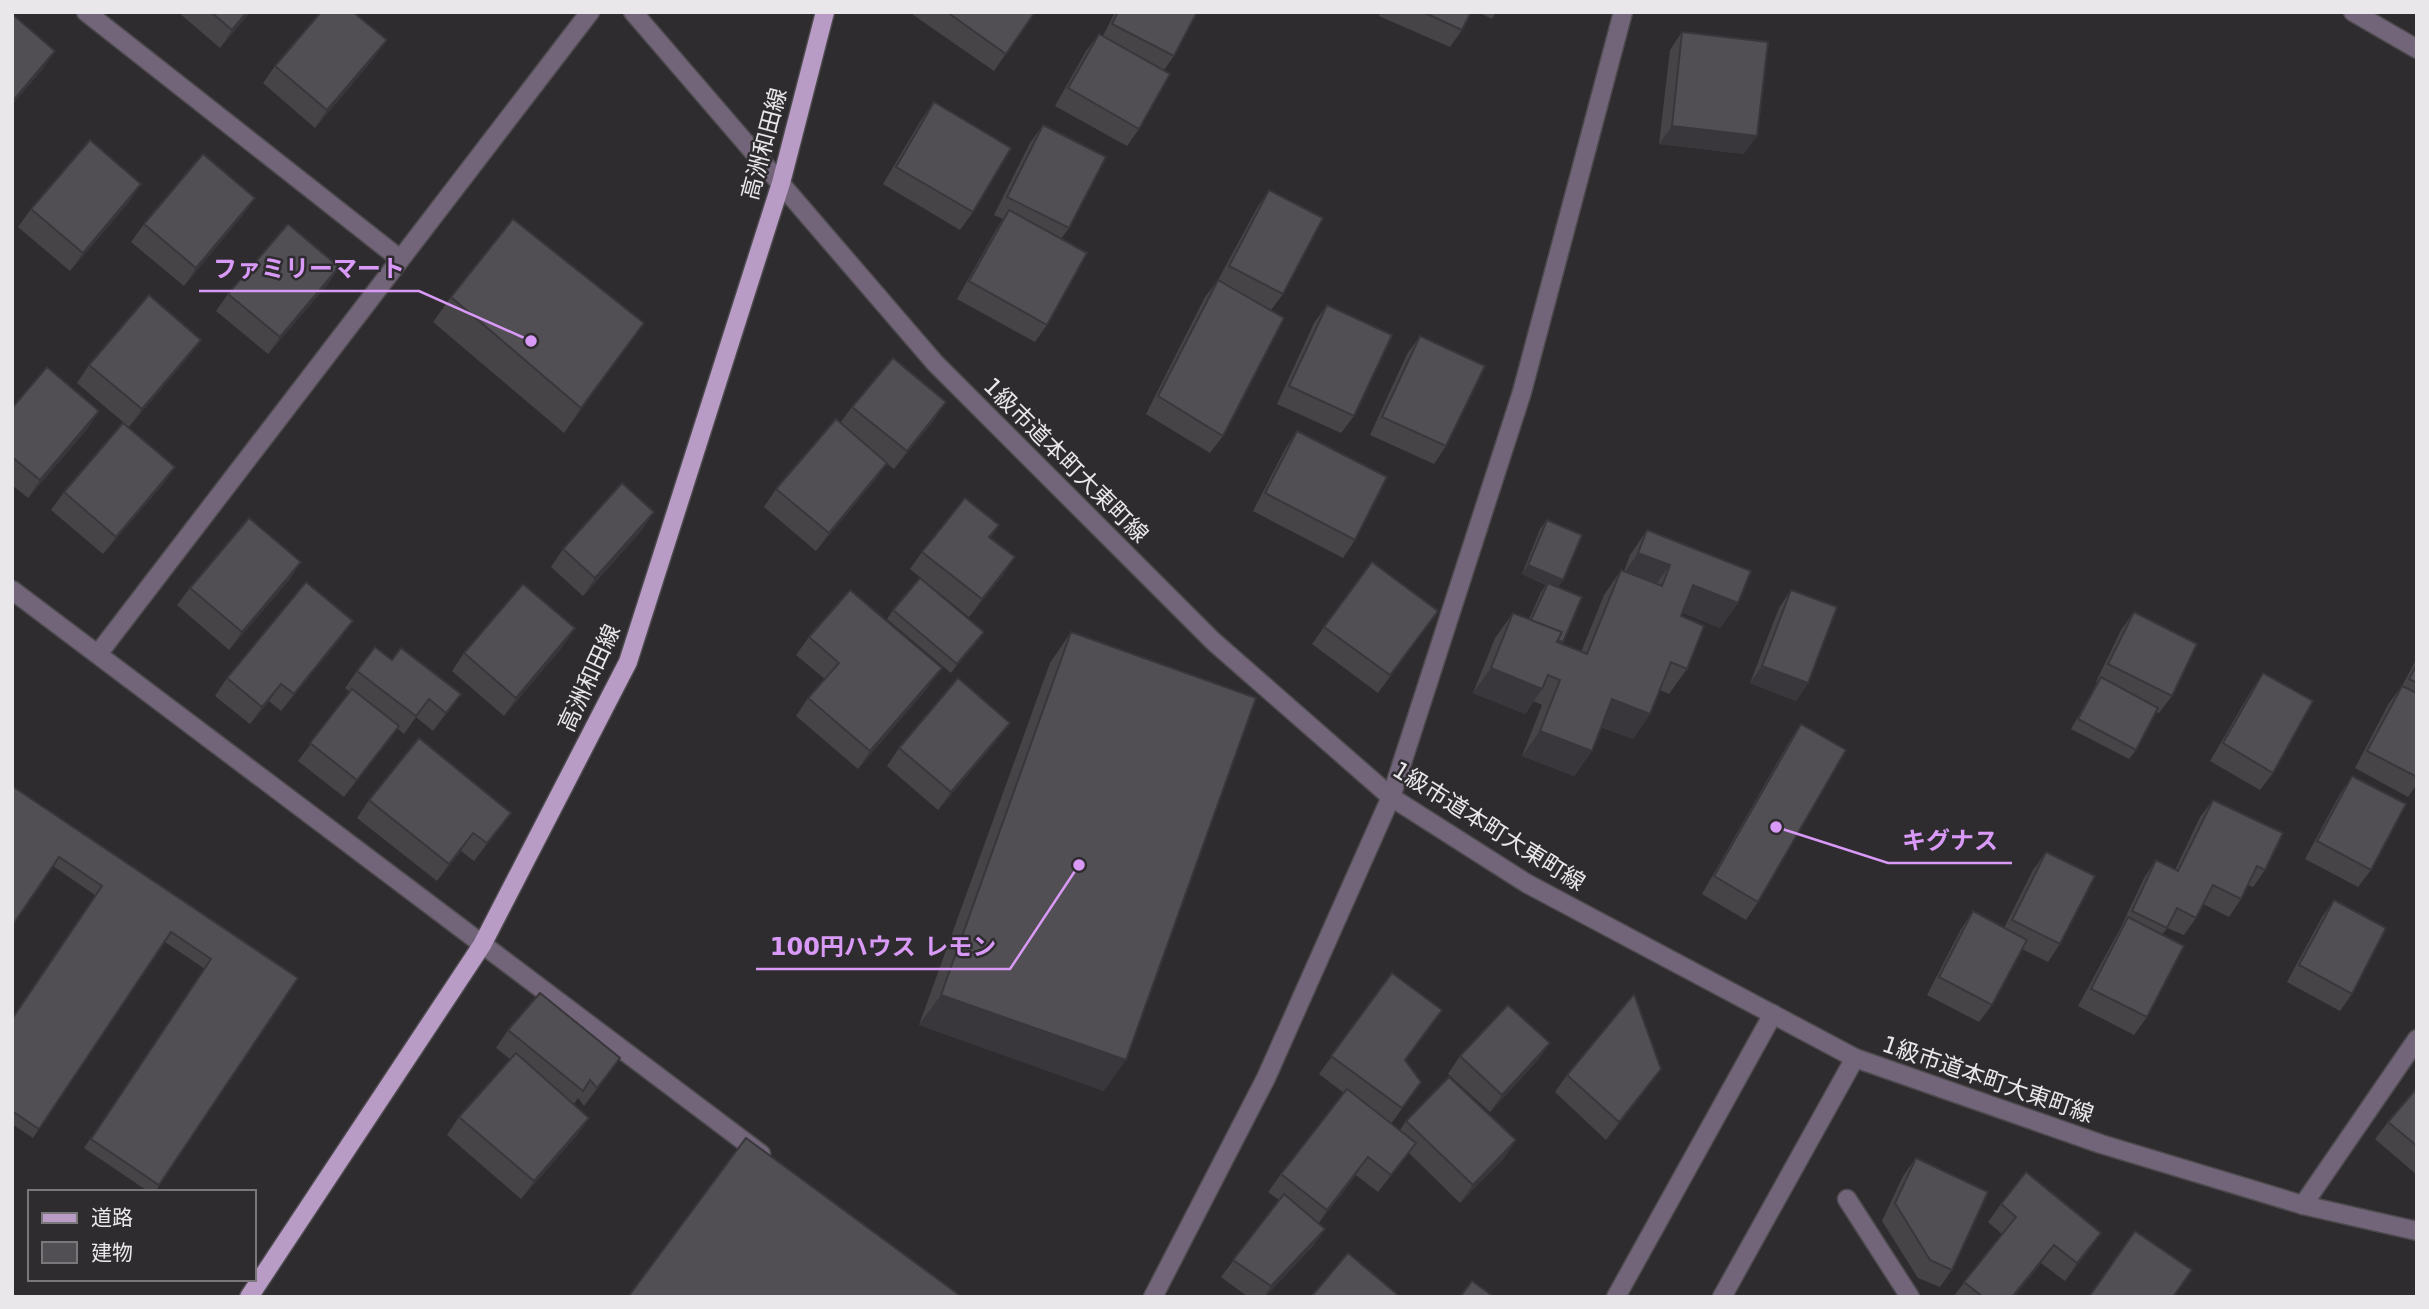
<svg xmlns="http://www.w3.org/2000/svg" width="2429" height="1309" viewBox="0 0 2429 1309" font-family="'DejaVu Sans','Noto Sans JP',sans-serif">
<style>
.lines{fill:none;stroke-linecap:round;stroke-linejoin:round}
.minor-casing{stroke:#4d4a4e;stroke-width:21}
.major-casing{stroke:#4d4a4e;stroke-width:21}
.minor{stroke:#726579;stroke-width:18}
.major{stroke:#b89cc6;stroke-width:18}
.wall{fill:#474448}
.shaded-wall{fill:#39373b}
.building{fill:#524f54;stroke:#39373b;stroke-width:2}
.labels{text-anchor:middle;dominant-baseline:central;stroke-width:5;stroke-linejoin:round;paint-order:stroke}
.street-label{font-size:23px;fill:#e9e7ea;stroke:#2f2c30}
.leader{fill:none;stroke:#d99af7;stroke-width:2.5}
.callout-dot{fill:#d99af7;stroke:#2f2c30;stroke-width:2.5}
.callout-label{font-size:24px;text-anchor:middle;font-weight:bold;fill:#d99af7;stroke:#2f2c30;stroke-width:5;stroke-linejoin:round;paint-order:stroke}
</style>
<rect width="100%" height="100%" fill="#2f2c30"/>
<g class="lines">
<g class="minor-casing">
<g id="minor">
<polyline points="86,12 400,259"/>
<polyline points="633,12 935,363 1213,641 1391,797 1526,883 1855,1058 2101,1144 2303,1205 2417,1231"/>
<polyline points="2353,12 2417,49"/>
<polyline points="12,590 761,1154"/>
<polyline points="98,654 590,12"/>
<polyline points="1847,1199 1910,1297"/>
<polyline points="2303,1205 2417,1039"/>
<polyline points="1153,1297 1266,1078 1391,797 1522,392 1623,12"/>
<polyline points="1616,1297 1773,1014"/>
<polyline points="1722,1297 1855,1058"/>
</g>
</g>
<g class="major-casing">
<polyline id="major" points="249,1297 482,945 628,662 781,183 825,12"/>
</g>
<use href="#minor" class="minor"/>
<use href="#major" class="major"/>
</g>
<g class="wall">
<polygon points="178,12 250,12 220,48"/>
<polygon points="913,12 1035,12 994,71 912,14"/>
<polygon points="1115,12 1197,12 1174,56 1164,70 1139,129 1127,146 1055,106 1086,51 1099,34 1103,36"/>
<polygon points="1381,12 1471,12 1462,30 1450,47 1379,16"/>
<polygon points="1478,12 1496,12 1492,19"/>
<polygon points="1682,32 1744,154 1659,144 1670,50"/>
<polygon points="374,58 315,128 263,83 275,66"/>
<polygon points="934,102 973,212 960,230 883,184 921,120"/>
<polygon points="1043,125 1069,228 1061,239 1047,325 1035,342 957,299 997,228 1003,219 994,215 1030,143"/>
<polygon points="1269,190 1283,294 1271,310 1223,436 1210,453 1146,414 1205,297 1218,280 1257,208"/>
<polygon points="255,198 242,216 184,286 131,242 144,224"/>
<polygon points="129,202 70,271 18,227 31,209"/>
<polygon points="339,267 327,285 268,354 216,311 228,294"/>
<polygon points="451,297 626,348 564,433 433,322"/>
<polygon points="1327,305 1354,416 1341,433 1277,404 1314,323"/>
<polygon points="1420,336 1446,446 1434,464 1370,435 1407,354"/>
<polygon points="201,340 188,357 129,427 77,383 89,365"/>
<polygon points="852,407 934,420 894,469 884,461 887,463 874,481 816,551 764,507 776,489 840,423"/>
<polygon points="12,408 99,411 87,429 28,498 12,485"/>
<polygon points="1297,431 1355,540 1343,558 1253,511 1285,449"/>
<polygon points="175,467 163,484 103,554 51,510 64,492"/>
<polygon points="1547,520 1563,580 1558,587 1562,644 1581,652 1604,595 1621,570 1624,571 1630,555 1647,530 1738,603 1720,628 1682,612 1681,616 1687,669 1669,694 1660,690 1650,714 1633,739 1601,727 1592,751 1574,776 1522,756 1542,705 1534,701 1525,714 1473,693 1495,638 1513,613 1529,619 1541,592 1546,585 1522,574 1540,529"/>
<polygon points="999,525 990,538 1003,575 969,617 910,569 922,552"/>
<polygon points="642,530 583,596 551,567 563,549"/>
<polygon points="301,562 289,580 229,650 177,605 190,588"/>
<polygon points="1791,590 1808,683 1796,701 1750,683 1779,608"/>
<polygon points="893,610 977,641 951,673 887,619"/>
<polygon points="2134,612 2172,696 2159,713 2156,712 2136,750 2129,759 2071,729 2097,683 2096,682 2121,630"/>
<polygon points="1324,627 1425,628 1378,693 1312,644"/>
<polygon points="1071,632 1104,1091 919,1025 1050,663"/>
<polygon points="809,637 929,686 858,769 796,716 808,698 825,679 796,655"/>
<polygon points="341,638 281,711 269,701 250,724 215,696 227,678"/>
<polygon points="563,646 504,716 452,671 464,653"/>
<polygon points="2417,658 2417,784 2408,797 2355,768 2389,703 2402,686"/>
<polygon points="392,660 461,694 433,731 416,717 404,734 397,728 344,797 298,761 350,692 345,688 357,671"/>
<polygon points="2263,673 2273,773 2260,790 2210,761 2251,691"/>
<polygon points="1801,724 1758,902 1746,920 1702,894 1789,742"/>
<polygon points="997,740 938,810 887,766 899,748"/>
<polygon points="2352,776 2371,870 2358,887 2305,859 2340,794"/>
<polygon points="12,786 298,978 155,1192 149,1192 84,1148 205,969 165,942 33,1138 12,1124 12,1018 95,895 53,866"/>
<polygon points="369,800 511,813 474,861 461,851 437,881 357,818"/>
<polygon points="2213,800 2265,870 2253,887 2248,885 2241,899 2229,917 2203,904 2196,918 2184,935 2167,928 2162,935 2147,1017 2134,1035 2078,1006 2120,929 2144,878 2156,860 2175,870 2200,817"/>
<polygon points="2046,852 2060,944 2048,962 2022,949 1992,1005 1979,1022 1927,995 1961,929 1973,911 2004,928 2033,870"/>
<polygon points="2334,900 2352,994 2340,1011 2287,982 2322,917"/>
<polygon points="1392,973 1406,1060 1421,1082 1391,1124 1400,1130 1406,1121 1516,1140 1504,1158 1460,1203 1409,1153 1378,1192 1356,1175 1318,1224 1325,1229 1312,1247 1265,1297 1248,1297 1221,1277 1279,1200 1268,1192 1281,1174 1344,1093 1319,1074"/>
<polygon points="508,1030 608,1075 584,1106 578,1098 574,1104 589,1118 577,1135 521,1199 447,1135 459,1117 510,1059 496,1048"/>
<polygon points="1550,1043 1537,1061 1490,1112 1448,1074 1460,1056"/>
<polygon points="1567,1075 1648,1087 1606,1140 1555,1092"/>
<polygon points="2417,1088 2417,1175 2375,1139 2388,1122"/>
<polygon points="1916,1158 1952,1270 1940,1287 1918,1278 1882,1221 1903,1176"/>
<polygon points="2001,1204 2089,1250 2065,1281 2041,1263 2014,1297 1953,1297 2002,1234 1988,1222"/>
</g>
<g class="shaded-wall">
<polygon points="247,12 250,12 220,48 232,30"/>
<polygon points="387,40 374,58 315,128 327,110"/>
<polygon points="55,51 43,69 12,105 12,102"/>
<polygon points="1672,126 1757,136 1744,154 1659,144"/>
<polygon points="141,184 129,202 70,271 83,253"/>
<polygon points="255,198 242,216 184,286 196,268"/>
<polygon points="339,267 327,285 268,354 280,337"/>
<polygon points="644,323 626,348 564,433 581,408"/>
<polygon points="201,340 188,357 129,427 142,409"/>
<polygon points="946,402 934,420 894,469 907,451"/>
<polygon points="99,411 87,429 28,498 40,480"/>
<polygon points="887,463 874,481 816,551 829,533"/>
<polygon points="175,467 163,484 103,554 116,537"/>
<polygon points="654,512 642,530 583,596 595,578"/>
<polygon points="1638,553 1670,565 1652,590 1621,578"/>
<polygon points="1015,557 1003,575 969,617 982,599"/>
<polygon points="301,562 289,580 229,650 242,632"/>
<polygon points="1528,565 1563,580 1557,589 1522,574"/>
<polygon points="1693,585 1738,603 1720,628 1675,610"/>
<polygon points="353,621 341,638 281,711 294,694"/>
<polygon points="575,628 563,646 504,716 516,698"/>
<polygon points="984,632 977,641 951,673 957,664"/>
<polygon points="1762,666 1808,683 1796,701 1750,683"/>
<polygon points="942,668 929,686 858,769 870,751"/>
<polygon points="1491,668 1542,689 1525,714 1473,693"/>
<polygon points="281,684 269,701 250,724 262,707"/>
<polygon points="461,694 449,711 433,731 446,713"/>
<polygon points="1612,699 1650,714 1633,739 1595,724"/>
<polygon points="1010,723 997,740 938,810 951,792"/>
<polygon points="399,726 386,744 344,797 357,780"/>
<polygon points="1540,731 1592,751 1574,776 1522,756"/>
<polygon points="511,813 498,831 474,861 487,843"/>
<polygon points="473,833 461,851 437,881 449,864"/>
<polygon points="941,995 1126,1060 1104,1091 919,1025"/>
<polygon points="1550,1043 1537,1061 1490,1112 1502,1095"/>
<polygon points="620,1058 608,1075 584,1106 597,1088"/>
<polygon points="1661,1069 1648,1087 1606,1140 1619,1122"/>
<polygon points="589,1118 577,1135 521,1199 534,1181"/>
<polygon points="1516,1140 1504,1158 1460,1203 1473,1185"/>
<polygon points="1416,1143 1403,1161 1378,1192 1391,1175"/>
<polygon points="1368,1157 1356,1175 1315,1228 1327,1210"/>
<polygon points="1325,1229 1312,1247 1265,1297 1264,1297 1271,1286"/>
<polygon points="2101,1233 2089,1250 2065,1281 2077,1263"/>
<polygon points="2054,1245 2041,1263 2014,1297 2012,1297"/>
</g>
<g class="building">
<polygon points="211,12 247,12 232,30"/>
<polygon points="321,12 353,12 387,40 327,110 275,66"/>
<polygon points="947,12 1035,12 1006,54"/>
<polygon points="1118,12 1197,12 1174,56 1112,24"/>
<polygon points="1423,12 1471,12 1462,30"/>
<polygon points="12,14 55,51 12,102"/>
<polygon points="1682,32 1768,42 1757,136 1672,126"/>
<polygon points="1099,34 1170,74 1139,129 1068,88"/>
<polygon points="934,102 1011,148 973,212 896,167"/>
<polygon points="1043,125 1106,157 1069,228 1007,197"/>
<polygon points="90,140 141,184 83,253 31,209"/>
<polygon points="203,154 255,198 196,268 144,224"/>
<polygon points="1269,190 1323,218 1283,294 1229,266"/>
<polygon points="1009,210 1087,253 1047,325 969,281"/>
<polygon points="513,219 644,323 581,408 451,297"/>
<polygon points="288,224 339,267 280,337 228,294"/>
<polygon points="1218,280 1284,318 1223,436 1158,396"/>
<polygon points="149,295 201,340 142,409 89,365"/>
<polygon points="1327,305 1392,335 1354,416 1289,386"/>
<polygon points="1420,336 1485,366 1446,446 1382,417"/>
<polygon points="893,358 946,402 907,451 852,407"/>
<polygon points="47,367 99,411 40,480 12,457 12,408"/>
<polygon points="836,419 887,463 829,533 776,489"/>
<polygon points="123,423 175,467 116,537 64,492"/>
<polygon points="1297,431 1387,477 1355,540 1265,493"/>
<polygon points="622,483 654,512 595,578 563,549"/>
<polygon points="965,498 999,525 989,537 1015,557 982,599 922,552"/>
<polygon points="249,518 301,562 242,632 190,588"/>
<polygon points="1547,520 1582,535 1563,580 1528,565"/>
<polygon points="1647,530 1751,571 1738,603 1693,585 1681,616 1704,626 1687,669 1671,662 1650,714 1612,699 1592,751 1540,731 1560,680 1548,675 1542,689 1491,668 1513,613 1562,632 1557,642 1587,654 1621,570 1662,586 1670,565 1638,553"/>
<polygon points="1372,562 1438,611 1390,675 1324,627"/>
<polygon points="920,578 984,632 957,664 893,610"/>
<polygon points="306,582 353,621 294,694 281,684 262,707 227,678"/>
<polygon points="1548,583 1582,597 1563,642 1558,640 1562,632 1531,620"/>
<polygon points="523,584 575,628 516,698 464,653"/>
<polygon points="850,590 942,668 870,751 808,698 839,663 809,637"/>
<polygon points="1791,590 1837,607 1808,683 1762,666"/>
<polygon points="2134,612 2197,644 2172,696 2108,664"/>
<polygon points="1071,632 1256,698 1126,1060 941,995"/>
<polygon points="375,647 392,660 401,648 461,694 446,713 429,699 416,716 357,671"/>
<polygon points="2417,664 2417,683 2409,679"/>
<polygon points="2263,673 2313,701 2273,773 2223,743"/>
<polygon points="2101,677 2158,708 2136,750 2078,719"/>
<polygon points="958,678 1010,723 951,792 899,748"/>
<polygon points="2402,686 2417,693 2417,777 2367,751"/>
<polygon points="352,689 399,726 357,780 310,743"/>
<polygon points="1801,724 1846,750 1758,902 1714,876"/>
<polygon points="419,738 511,813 487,843 473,833 449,864 369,800"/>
<polygon points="2352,776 2406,804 2371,870 2317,841"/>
<polygon points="12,786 298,978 159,1185 91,1139 211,959 171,932 39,1129 12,1111 12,1019 102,886 59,857 12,926"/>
<polygon points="2213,800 2283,833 2265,870 2257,866 2241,899 2213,885 2196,918 2177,908 2167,928 2132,911 2156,860 2178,871"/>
<polygon points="2046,852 2095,876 2060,944 2012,920"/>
<polygon points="2334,900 2386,928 2352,994 2299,965"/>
<polygon points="1973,911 2027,940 1992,1005 1939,977"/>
<polygon points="2128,917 2184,946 2147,1017 2091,989"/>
<polygon points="1392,973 1442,1010 1405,1060 1421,1082 1402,1108 1331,1056"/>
<polygon points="540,993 620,1058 597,1088 590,1080 583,1091 508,1030"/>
<polygon points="1634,994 1661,1069 1619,1122 1567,1075"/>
<polygon points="1508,1005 1550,1043 1502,1095 1460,1056"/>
<polygon points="516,1053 589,1118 534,1181 459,1117"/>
<polygon points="1449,1077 1516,1140 1473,1185 1406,1121"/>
<polygon points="2417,1088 2417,1146 2388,1122"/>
<polygon points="1347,1089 1416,1143 1391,1175 1368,1157 1327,1210 1281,1174"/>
<polygon points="746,1138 962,1297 628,1297"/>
<polygon points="1916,1158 1988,1192 1952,1270 1930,1260 1895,1203"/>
<polygon points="2026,1172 2101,1233 2077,1263 2054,1245 2012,1297 1983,1297 1964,1282 2016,1217 2001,1204"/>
<polygon points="1284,1194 1325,1229 1271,1286 1233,1260"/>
<polygon points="2135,1231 2192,1270 2173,1297 2089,1297"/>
<polygon points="1348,1253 1398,1295 1397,1297 1311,1297"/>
<polygon points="1472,1281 1494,1297 1460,1297"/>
</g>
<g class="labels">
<g class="street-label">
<text transform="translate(764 144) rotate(-75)">高洲和田線</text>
<text transform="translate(1066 460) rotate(45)">1級市道本町大東町線</text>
<text transform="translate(589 678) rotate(-65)">高洲和田線</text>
<text transform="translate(1489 826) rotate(32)">1級市道本町大東町線</text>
<text transform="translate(1988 1079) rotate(19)">1級市道本町大東町線</text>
</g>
</g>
<path class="leader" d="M531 341L419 291H199M1776 827L1888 863H2012M1079 865L1010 969H756"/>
<g class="callout-dot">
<circle cx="531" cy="341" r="7"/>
<circle cx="1776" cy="827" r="7"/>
<circle cx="1079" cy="865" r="7"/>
</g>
<g class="callout-label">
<text x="309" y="277">ファミリーマート</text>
<text x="1950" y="849">キグナス</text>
<text x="883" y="955">100円ハウス レモン</text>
</g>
<rect width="2429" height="1309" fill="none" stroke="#e9e7ea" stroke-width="28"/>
<rect x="28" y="1190" width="228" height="91" fill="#2f2c30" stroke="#79777a" stroke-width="2"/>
<rect x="42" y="1213" width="35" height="10" fill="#b89cc6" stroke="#79777a" stroke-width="2"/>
<text x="91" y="1225" font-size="21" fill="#e9e7ea">道路</text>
<rect x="42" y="1242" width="35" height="21" fill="#524f54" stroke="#79777a" stroke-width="2"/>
<text x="91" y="1260" font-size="21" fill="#e9e7ea">建物</text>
</svg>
